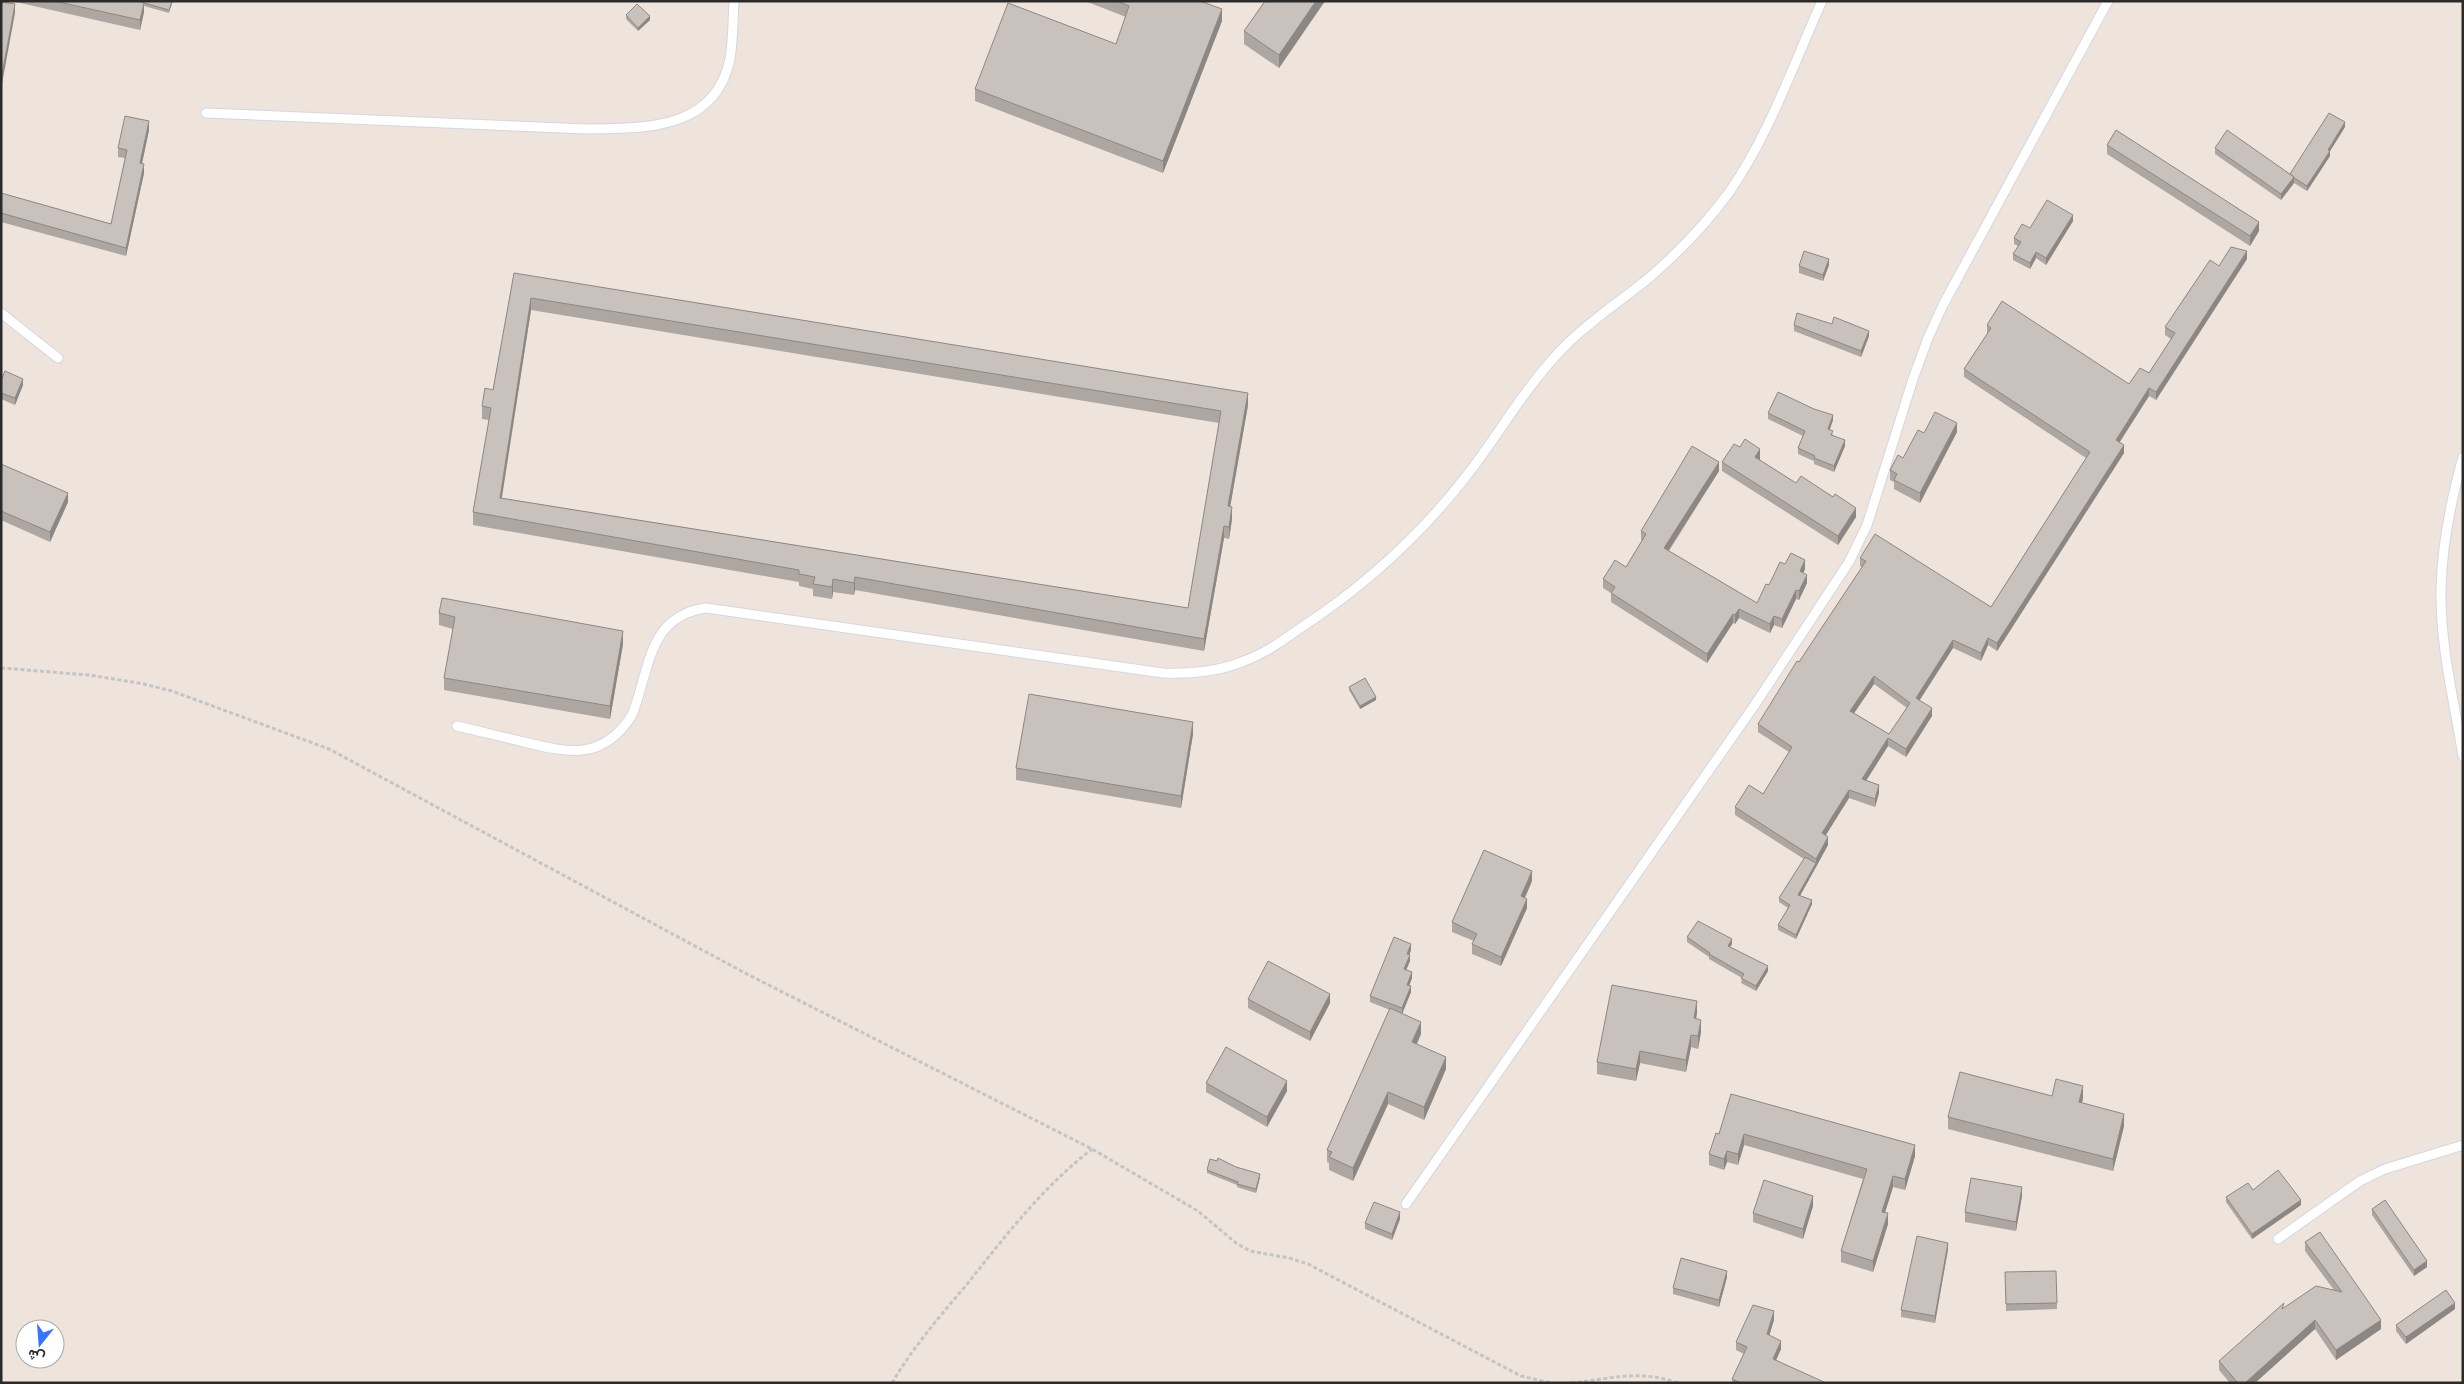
<svg xmlns="http://www.w3.org/2000/svg" width="2464" height="1384" viewBox="0 0 2464 1384" font-family="'Nunito Sans',Vazirmatn,sans-serif">
<style>
.lines{fill:none;stroke-linecap:round;stroke-linejoin:round}
.lane-casing{stroke:#d1d7e4;stroke-width:11}
.path{stroke:#c4c4c4;stroke-width:3;stroke-dasharray:4 2.5;stroke-linecap:butt}
.lane{stroke:#fff;stroke-width:9}
.wall{fill:#ada6a1;fill-rule:evenodd}
.shaded-wall{fill:#8d8783}
.building{fill:#c9c1bb;stroke:#8d8783;fill-rule:evenodd}
</style>
<rect width="100%" height="100%" fill="#eee4dc"/>
<g class="lines">
<g class="lane-casing">
<g id="lane">
<path d="M 206,113 L 586,129 C 644,128 715,131 730,59 C 733,40 733,20 734,1"/>
<polyline points="1,313 58,358"/>
<path d="M 2463,457 C 2451,500 2442,543 2441,589 C 2440,645 2454,701 2463,756"/>
<path d="M 457,726 C 479,731 502,737 524,742 C 569,753 603,761 632,715 C 650,671 647,616 706,608 L 1163,673 C 1191,674 1218,672 1244,661 C 1264,654 1282,641 1299,629 C 1365,586 1424,532 1471,470 C 1502,429 1527,385 1563,348 C 1589,321 1621,301 1650,277 C 1680,251 1707,223 1730,191 C 1769,135 1794,63 1822,1"/>
<polyline points="1406,1204 1754,706 1849,562 1867,525 1913,379 1928,338 1943,305 2108,1"/>
<polyline points="2278,1239 2360,1181 2385,1169 2463,1145"/>
</g>
</g>
<g class="path">
<polyline points="1,668 89,675 144,684 172,691 329,749 745,973 1092,1149 1198,1211 1236,1243 1250,1251 1289,1258 1308,1264 1521,1376 1551,1383"/>
<path d="M 892,1383 C 913,1347 941,1315 968,1283 C 1006,1235 1043,1187 1092,1149"/>
<path d="M 1571,1383 C 1611,1379 1638,1369 1678,1383"/>
</g>
<use href="#lane" class="lane"/>
</g>
<g class="wall">
<polygon points="16,1 138,1 144,12 140,30 16,2"/>
<polygon points="145,1 173,1 169,13 144,6"/>
<polygon points="1085,1 1200,1 1222,21 1163,173 975,101 975,89 1116,44 1126,17"/>
<polygon points="1325,1 1279,68 1244,44 1244,31"/>
<polygon points="626,15 650,20 638,31 626,19"/>
<polygon points="2345,127 2330,151 2330,156 2307,191 2294,183 2281,200 2215,154 2215,148 2290,174"/>
<polygon points="149,130 142,164 144,173 126,256 1,222 1,193 111,224 125,158 118,157 118,148"/>
<polygon points="2107,145 2259,231 2250,246 2107,154"/>
<polygon points="2073,221 2046,265 2036,258 2030,269 2013,260 2013,254 2018,246 2014,244 2014,238 2030,228"/>
<path d="M 2247,259 L 2156,400 L 2149,396 L 2119,442 L 2124,453 L 1997,651 L 1988,645 L 1981,661 L 1953,648 L 1919,700 L 1932,716 L 1906,757 L 1888,746 L 1866,781 L 1879,793 L 1875,807 L 1849,798 L 1826,835 L 1828,845 L 1800,896 L 1812,904 L 1796,939 L 1778,930 L 1778,925 L 1788,908 L 1779,902 L 1779,898 L 1804,859 L 1735,815 L 1735,807 L 1763,794 L 1789,752 L 1758,732 L 1758,724 L 1862,567 L 1860,566 L 1860,558 L 1991,607 L 2086,458 L 1964,377 L 1964,369 L 1988,333 L 1987,333 L 1987,325 L 2129,384 L 2149,373 L 2171,339 L 2165,335 L 2165,327 L 2219,266 ZM 1874,684 L 1907,708 L 1889,734 L 1854,713 Z"/>
<polygon points="1829,265 1823,281 1799,273 1799,266"/>
<path d="M 514,273 L 1248,405 L 1230,507 L 1232,519 L 1229,539 L 1224,538 L 1204,651 L 855,590 L 854,595 L 833,592 L 832,599 L 813,596 L 813,589 L 799,586 L 799,582 L 473,525 L 473,512 L 489,420 L 482,419 L 482,406 L 493,390 ZM 531,310 L 1219,423 L 1188,608 L 501,498 Z"/>
<polygon points="1794,325 1869,336 1861,357 1794,331"/>
<polygon points="1,380 23,385 15,405 1,399"/>
<polygon points="1768,413 1833,420 1829,430 1833,435 1845,446 1834,472 1814,464 1814,461 1798,454 1798,448 1803,436 1768,419"/>
<polygon points="1957,432 1920,503 1894,489 1894,482 1890,480 1890,470 1903,458 1924,433"/>
<polygon points="1740,447 1760,459 1760,460 1796,483 1856,517 1838,545 1722,471 1722,462"/>
<polygon points="1,464 68,502 50,542 1,520"/>
<polygon points="1719,471 1669,551 1757,603 1769,585 1785,564 1805,569 1803,573 1807,583 1799,600 1796,599 1782,628 1774,625 1770,633 1739,618 1735,624 1733,623 1707,663 1611,602 1611,593 1603,588 1603,579 1626,567 1642,540 1641,540 1641,531"/>
<polygon points="439,613 623,644 610,719 444,690 444,678 453,629 439,625"/>
<polygon points="1349,687 1376,700 1360,709 1349,690"/>
<polygon points="1193,734 1181,808 1016,780 1016,768"/>
<polygon points="1532,881 1525,898 1527,908 1501,966 1472,954 1472,944 1474,941 1452,932 1452,922"/>
<polygon points="1687,937 1732,944 1730,947 1768,971 1756,991 1741,983 1742,978 1709,959 1709,957 1687,942"/>
<polygon points="1411,950 1409,955 1410,961 1406,970 1412,978 1409,986 1411,992 1402,1014 1421,1034 1417,1044 1446,1069 1424,1120 1388,1104 1353,1181 1329,1170 1329,1163 1327,1162 1327,1150 1390,1010 1370,1002 1370,996"/>
<polygon points="1248,999 1330,1003 1310,1041 1248,1008"/>
<polygon points="1697,1013 1696,1019 1701,1032 1698,1049 1691,1047 1686,1072 1640,1063 1636,1081 1597,1074 1597,1062"/>
<polygon points="1206,1083 1287,1091 1267,1127 1206,1092"/>
<polygon points="1731,1094 1915,1156 1905,1190 1893,1187 1885,1212 1888,1224 1873,1272 1841,1262 1841,1251 1863,1179 1744,1145 1738,1165 1727,1162 1724,1170 1709,1165 1709,1154 1719,1134"/>
<polygon points="2052,1096 2083,1098 2082,1103 2124,1126 2113,1171 1948,1129 1948,1117"/>
<polygon points="1236,1167 1260,1177 1256,1193 1237,1187 1237,1185 1207,1173 1207,1170"/>
<polygon points="2253,1190 2301,1205 2252,1239 2226,1202 2226,1197"/>
<polygon points="2022,1196 2016,1231 1965,1222 1965,1212"/>
<polygon points="1813,1206 1803,1239 1753,1222 1753,1213"/>
<polygon points="2372,1209 2427,1267 2414,1276 2372,1215"/>
<polygon points="1400,1219 1392,1240 1365,1229 1365,1223"/>
<polygon points="2305,1242 2381,1329 2336,1360 2315,1329 2255,1383 2230,1383 2219,1370 2219,1361 2284,1308 2334,1290 2305,1251"/>
<polygon points="1948,1249 1935,1323 1901,1317 1901,1310"/>
<polygon points="2005,1272 2057,1303 2057,1309 2006,1311"/>
<polygon points="1727,1277 1719,1307 1673,1294 1673,1288"/>
<polygon points="2455,1309 2406,1344 2396,1331 2396,1325"/>
<polygon points="1774,1320 1769,1335 1781,1349 1776,1360 1824,1383 1732,1383 1732,1379 1744,1354 1736,1350 1736,1342"/>
</g>
<g class="shaded-wall">
<polygon points="1316,1 1325,1 1279,68 1279,55"/>
<polygon points="144,3 144,12 140,30 140,20"/>
<polygon points="15,4 15,13 1,89 1,80"/>
<polygon points="1222,9 1222,21 1163,173 1163,161"/>
<polygon points="650,16 650,20 638,31 638,28"/>
<polygon points="149,121 149,130 140,172 140,163"/>
<polygon points="2345,122 2345,127 2330,151 2330,156 2307,191 2307,186"/>
<polygon points="144,164 144,173 126,256 126,248"/>
<polygon points="2294,177 2294,183 2281,200 2281,194"/>
<polygon points="2073,215 2073,221 2046,265 2046,258"/>
<polygon points="2259,222 2259,231 2250,246 2250,236"/>
<polygon points="2247,251 2247,259 2156,400 2156,392"/>
<polygon points="2036,252 2036,258 2030,269 2030,263"/>
<polygon points="1829,259 1829,265 1823,281 1823,275"/>
<polygon points="531,298 531,310 500,510 500,498"/>
<polygon points="1869,331 1869,336 1861,357 1861,351"/>
<polygon points="23,379 23,385 15,405 15,398"/>
<polygon points="2149,388 2149,396 2116,448 2116,440"/>
<polygon points="1248,393 1248,405 1228,519 1228,506"/>
<polygon points="1833,415 1833,420 1828,435 1828,429"/>
<polygon points="1957,423 1957,432 1920,503 1920,493"/>
<polygon points="1845,440 1845,446 1834,472 1834,466"/>
<polygon points="2124,445 2124,453 1997,651 1997,643"/>
<polygon points="1760,449 1760,459 1755,467 1755,457"/>
<polygon points="1719,462 1719,471 1664,557 1664,548"/>
<polygon points="68,493 68,502 50,542 50,532"/>
<polygon points="1232,507 1232,519 1229,539 1229,527"/>
<polygon points="1856,508 1856,517 1838,545 1838,536"/>
<polygon points="1224,526 1224,538 1204,651 1204,639"/>
<polygon points="1805,560 1805,569 1800,580 1800,571"/>
<polygon points="1807,575 1807,583 1799,600 1799,591"/>
<polygon points="855,577 855,590 854,595 854,583"/>
<polygon points="833,579 833,592 832,599 832,587"/>
<polygon points="1796,590 1796,599 1782,628 1782,619"/>
<polygon points="1739,609 1739,618 1735,624 1735,615"/>
<polygon points="1733,614 1733,623 1707,663 1707,654"/>
<polygon points="1774,616 1774,625 1770,633 1770,624"/>
<polygon points="623,631 623,644 610,719 610,706"/>
<polygon points="1988,638 1988,645 1981,661 1981,653"/>
<polygon points="1953,640 1953,648 1916,706 1916,698"/>
<polygon points="1874,676 1874,684 1850,719 1850,711"/>
<polygon points="1376,697 1376,700 1360,709 1360,706"/>
<polygon points="1932,708 1932,716 1906,757 1906,749"/>
<polygon points="1193,722 1193,734 1181,808 1181,796"/>
<polygon points="1888,738 1888,746 1862,787 1862,779"/>
<polygon points="1879,785 1879,793 1875,807 1875,799"/>
<polygon points="1849,790 1849,798 1822,841 1822,833"/>
<polygon points="1828,837 1828,845 1816,867 1816,859"/>
<polygon points="1816,863 1816,867 1798,899 1798,895"/>
<polygon points="1532,871 1532,881 1521,906 1521,896"/>
<polygon points="1527,899 1527,908 1501,966 1501,957"/>
<polygon points="1812,900 1812,904 1796,939 1796,935"/>
<polygon points="1732,939 1732,944 1728,950 1728,946"/>
<polygon points="1411,944 1411,950 1407,960 1407,954"/>
<polygon points="1410,955 1410,961 1404,975 1404,969"/>
<polygon points="1768,966 1768,971 1756,991 1756,986"/>
<polygon points="1412,972 1412,978 1407,991 1407,985"/>
<polygon points="1411,986 1411,992 1402,1014 1402,1008"/>
<polygon points="1330,994 1330,1003 1310,1041 1310,1032"/>
<polygon points="1697,1001 1697,1013 1694,1030 1694,1018"/>
<polygon points="1701,1020 1701,1032 1698,1049 1698,1036"/>
<polygon points="1421,1022 1421,1034 1412,1054 1412,1042"/>
<polygon points="1691,1035 1691,1047 1686,1072 1686,1060"/>
<polygon points="1640,1051 1640,1063 1636,1081 1636,1069"/>
<polygon points="1446,1057 1446,1069 1424,1120 1424,1107"/>
<polygon points="1287,1081 1287,1091 1267,1127 1267,1117"/>
<polygon points="2083,1086 2083,1098 2079,1115 2079,1102"/>
<polygon points="1388,1092 1388,1104 1353,1181 1353,1168"/>
<polygon points="2124,1114 2124,1126 2113,1171 2113,1159"/>
<polygon points="1744,1134 1744,1145 1738,1165 1738,1154"/>
<polygon points="1915,1145 1915,1156 1905,1190 1905,1179"/>
<polygon points="1727,1151 1727,1162 1724,1170 1724,1159"/>
<polygon points="1260,1174 1260,1177 1256,1193 1256,1189"/>
<polygon points="1893,1176 1893,1187 1882,1222 1882,1212"/>
<polygon points="2022,1187 2022,1196 2016,1231 2016,1222"/>
<polygon points="1813,1196 1813,1206 1803,1239 1803,1229"/>
<polygon points="2301,1200 2301,1205 2252,1239 2252,1234"/>
<polygon points="1400,1212 1400,1219 1392,1240 1392,1234"/>
<polygon points="1888,1213 1888,1224 1873,1272 1873,1261"/>
<polygon points="1948,1243 1948,1249 1935,1323 1935,1316"/>
<polygon points="2427,1261 2427,1267 2414,1276 2414,1270"/>
<polygon points="1727,1271 1727,1277 1719,1307 1719,1300"/>
<polygon points="2455,1303 2455,1309 2406,1344 2406,1337"/>
<polygon points="1774,1311 1774,1320 1767,1343 1767,1334"/>
<polygon points="2315,1320 2315,1329 2255,1383 2245,1383"/>
<polygon points="2381,1320 2381,1329 2336,1360 2336,1350"/>
<polygon points="1781,1341 1781,1349 1773,1367 1773,1359"/>
</g>
<g class="building">
<polygon points="54,1 138,1 144,3 140,20"/>
<polygon points="145,1 172,1 169,10 144,3"/>
<polygon points="1117,1 1200,1 1222,9 1163,161 975,89 1008,3 1116,44 1129,6"/>
<polygon points="1265,1 1316,1 1279,55 1244,31"/>
<polygon points="1,2 15,4 1,80"/>
<polygon points="637,4 650,16 638,28 626,15"/>
<polygon points="2329,113 2345,122 2328,150 2330,151 2307,186 2293,177 2294,177 2290,174"/>
<polygon points="125,116 149,121 140,163 144,164 126,248 1,213 1,193 111,224 127,150 118,148"/>
<polygon points="2116,130 2259,222 2250,236 2107,145"/>
<polygon points="2227,130 2294,177 2281,194 2215,148"/>
<polygon points="2047,200 2073,215 2046,258 2036,252 2030,263 2013,254 2021,242 2014,238 2022,224 2030,228"/>
<path d="M 2231,247 L 2247,251 L 2156,392 L 2149,388 L 2116,440 L 2124,445 L 1997,643 L 1988,638 L 1981,653 L 1953,640 L 1916,698 L 1932,708 L 1906,749 L 1888,738 L 1862,779 L 1879,785 L 1875,799 L 1849,790 L 1822,833 L 1828,837 L 1816,859 L 1735,807 L 1749,785 L 1763,794 L 1792,747 L 1758,724 L 1797,661 L 1799,662 L 1866,561 L 1860,558 L 1875,534 L 1991,607 L 2090,452 L 1964,369 L 1991,328 L 1987,325 L 2002,301 L 2129,384 L 2140,368 L 2149,373 L 2175,333 L 2165,327 L 2210,260 L 2219,266 ZM 1874,676 L 1910,703 L 1889,734 L 1850,711 Z"/>
<polygon points="1804,251 1829,259 1823,275 1799,266"/>
<path d="M 514,273 L 1248,393 L 1228,506 L 1232,507 L 1229,527 L 1224,526 L 1204,639 L 855,577 L 854,583 L 833,579 L 832,587 L 813,584 L 815,577 L 799,574 L 799,570 L 473,512 L 491,408 L 482,406 L 485,388 L 493,390 ZM 531,298 L 1221,411 L 1188,608 L 500,498 Z"/>
<polygon points="1797,313 1832,324 1834,317 1869,331 1861,351 1794,325"/>
<polygon points="5,371 23,379 15,398 1,393 1,380"/>
<polygon points="1778,392 1814,409 1833,415 1828,429 1833,431 1831,435 1845,440 1834,466 1814,458 1815,456 1798,448 1805,431 1768,413"/>
<polygon points="1935,412 1957,423 1920,493 1894,480 1897,474 1890,470 1898,455 1903,458 1918,430 1924,433"/>
<polygon points="1745,439 1760,449 1755,457 1796,483 1801,476 1833,497 1835,494 1856,508 1838,536 1722,462 1734,444 1740,447"/>
<polygon points="1692,446 1719,462 1664,548 1757,603 1766,584 1769,585 1780,562 1785,564 1791,553 1805,560 1800,571 1807,575 1799,591 1796,590 1782,619 1774,616 1770,624 1739,609 1735,615 1733,614 1707,654 1611,593 1615,587 1603,579 1615,560 1626,567 1646,534 1641,531"/>
<polygon points="1,464 68,493 50,532 1,511"/>
<polygon points="442,598 623,631 610,706 444,678 455,617 439,613"/>
<polygon points="1365,678 1376,697 1360,706 1349,687"/>
<polygon points="1029,694 1193,722 1181,796 1016,768"/>
<polygon points="1484,850 1532,871 1521,896 1527,899 1501,957 1472,944 1477,934 1452,922"/>
<polygon points="1805,857 1816,863 1798,895 1812,900 1796,935 1778,925 1790,905 1779,898"/>
<polygon points="1698,921 1732,939 1728,946 1768,966 1756,986 1741,978 1744,974 1709,954 1710,953 1687,937"/>
<polygon points="1394,937 1411,944 1407,954 1410,955 1404,969 1412,972 1407,985 1411,986 1402,1008 1370,996"/>
<polygon points="1268,961 1330,994 1310,1032 1248,999"/>
<polygon points="1612,985 1697,1001 1694,1018 1701,1020 1698,1036 1691,1035 1686,1060 1640,1051 1636,1069 1597,1062"/>
<polygon points="1390,1008 1421,1022 1412,1042 1446,1057 1424,1107 1388,1092 1353,1168 1329,1157 1332,1152 1327,1150"/>
<polygon points="1226,1047 1287,1081 1267,1117 1206,1083"/>
<polygon points="1960,1072 2052,1096 2056,1079 2083,1086 2079,1102 2124,1114 2113,1159 1948,1117"/>
<polygon points="1731,1094 1915,1145 1905,1179 1893,1176 1882,1212 1888,1213 1873,1261 1841,1251 1867,1169 1744,1134 1738,1154 1727,1151 1724,1159 1709,1154 1716,1133 1719,1134"/>
<polygon points="1218,1158 1236,1167 1260,1174 1256,1189 1237,1184 1238,1182 1207,1170 1210,1159 1217,1161"/>
<polygon points="2278,1170 2301,1200 2252,1234 2226,1197 2248,1183 2253,1190"/>
<polygon points="1971,1178 2022,1187 2016,1222 1965,1212"/>
<polygon points="1764,1180 1813,1196 1803,1229 1753,1213"/>
<polygon points="2385,1200 2427,1261 2414,1270 2372,1209"/>
<polygon points="1374,1202 1400,1212 1392,1234 1365,1223"/>
<polygon points="2320,1232 2381,1320 2336,1350 2315,1320 2245,1383 2238,1383 2219,1361 2284,1303 2282,1309 2316,1286 2342,1292 2305,1242"/>
<polygon points="1917,1236 1948,1243 1935,1316 1901,1310"/>
<polygon points="1681,1258 1727,1271 1719,1300 1673,1288"/>
<polygon points="2056,1271 2057,1303 2006,1304 2005,1272"/>
<polygon points="2446,1290 2455,1303 2406,1337 2396,1325"/>
<polygon points="1753,1305 1774,1311 1767,1334 1781,1341 1773,1359 1824,1382 1824,1383 1741,1383 1732,1379 1747,1347 1736,1342"/>
</g>
<rect width="2464" height="1384" fill="none" stroke="#2b2b2b" stroke-width="5"/>
<g transform="translate(40 1344) rotate(197)"><circle r="24" fill="#ffffff" stroke="#aaaaaa"/>
<path d="M0-4L9 19L0 12L-9 19Z" fill="#3775ff"/>
<text y="-8" font-size="14" font-weight="bold" text-anchor="middle" fill="#2b2b2b">ش</text>
</g>
</svg>
